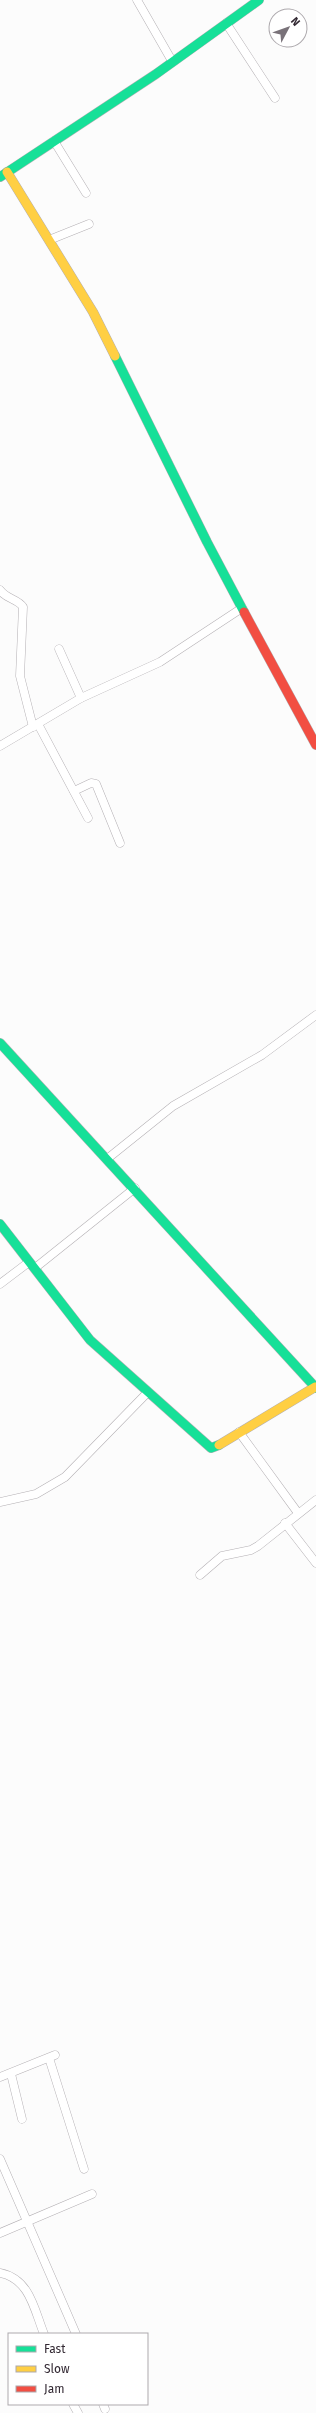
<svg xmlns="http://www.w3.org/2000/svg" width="316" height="2413" viewBox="0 0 316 2413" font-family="'Fira Sans',sans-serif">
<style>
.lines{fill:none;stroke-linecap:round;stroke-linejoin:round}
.street-casing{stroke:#b4b0b4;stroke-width:9}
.fast-casing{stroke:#b4b0b4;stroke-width:10}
.slow-casing{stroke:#b4b0b4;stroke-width:10}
.jam-casing{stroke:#b4b0b4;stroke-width:10}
.street{stroke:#fff;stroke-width:8}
.fast{stroke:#16e098;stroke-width:9}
.slow{stroke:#ffcf43;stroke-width:9}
.jam{stroke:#f24e42;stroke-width:9}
</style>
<rect width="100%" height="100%" fill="#fcfcfc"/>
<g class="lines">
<g class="street-casing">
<g id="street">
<polyline points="137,0 172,61"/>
<polyline points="226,23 275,98"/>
<polyline points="54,141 86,193"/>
<polyline points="49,240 89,224"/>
<path d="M 0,590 C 6,599 18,599 23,607 L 20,676 L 33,727"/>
<polyline points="59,649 81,698"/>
<polyline points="38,724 88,818"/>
<polyline points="0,746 81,698 160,662 242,608"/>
<polyline points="74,791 91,783 96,784 120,843"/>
<polyline points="107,1159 173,1106 262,1055 316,1015"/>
<polyline points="35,1268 135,1188"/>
<polyline points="0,1284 29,1262"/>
<polyline points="239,1432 298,1513"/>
<polyline points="0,1502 36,1494 65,1477 147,1393"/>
<polyline points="285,1523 316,1563"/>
<polyline points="200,1575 222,1556 251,1550 258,1546 316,1500"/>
<polyline points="49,2058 84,2169"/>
<polyline points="11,2074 22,2119"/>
<polyline points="0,2077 55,2055"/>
<polyline points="0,2159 76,2334"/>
<polyline points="0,2233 92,2194"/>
<path d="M 0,2273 C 30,2279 34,2309 44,2334"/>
<polyline points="73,2404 78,2413"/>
<polyline points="103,2404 105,2409"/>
</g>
</g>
<g class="fast-casing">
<g id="fast">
<polyline points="0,177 156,74 259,0"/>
<polyline points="115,356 207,542 244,612"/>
<polyline points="0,1043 316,1388"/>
<polyline points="0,1224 90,1340 211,1448 219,1445"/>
</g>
</g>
<g class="slow-casing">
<g id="slow">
<polyline points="7,172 93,312 115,356"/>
<polyline points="219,1445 315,1387"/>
</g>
</g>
<g class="jam-casing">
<polyline id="jam" points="244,612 316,745"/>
</g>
<use href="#street" class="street"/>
<use href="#fast" class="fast"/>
<use href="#slow" class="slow"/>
<use href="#jam" class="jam"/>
</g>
<rect x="8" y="2333" width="140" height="72" fill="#ffffff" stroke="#ada9ad"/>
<rect x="16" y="2346" width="20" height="6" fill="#16e098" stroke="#ada9ad"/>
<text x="44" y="2353" font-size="12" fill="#322832">Fast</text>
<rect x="16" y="2366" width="20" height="6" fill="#ffcf43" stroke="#ada9ad"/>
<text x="44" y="2373" font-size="12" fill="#322832">Slow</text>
<rect x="16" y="2386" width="20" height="6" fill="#f24e42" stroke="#ada9ad"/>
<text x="44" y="2393" font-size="12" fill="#322832">Jam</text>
<g transform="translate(288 28) rotate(49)"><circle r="19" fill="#ffffff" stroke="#ada9ad"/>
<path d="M0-3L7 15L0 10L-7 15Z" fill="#797279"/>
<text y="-6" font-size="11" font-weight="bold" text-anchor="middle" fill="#322832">N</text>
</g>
</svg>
